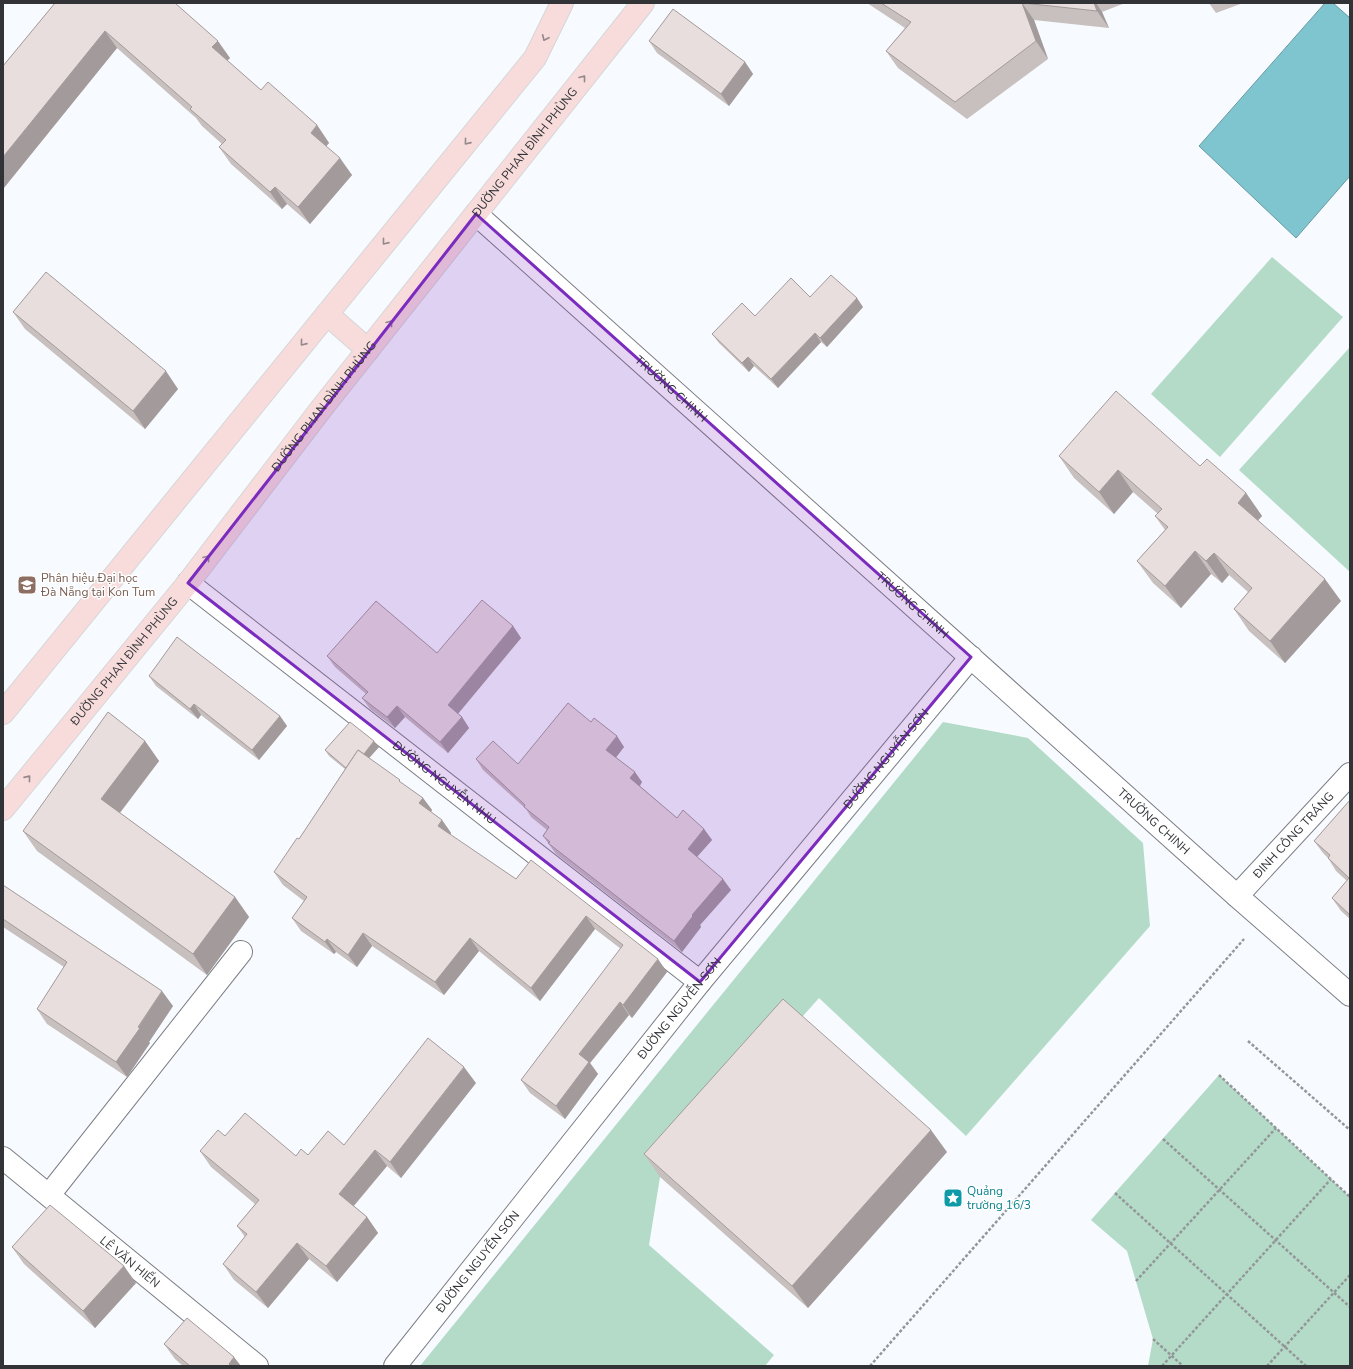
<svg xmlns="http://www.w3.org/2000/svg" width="1353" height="1369" viewBox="0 0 1353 1369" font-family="'Nunito Sans',sans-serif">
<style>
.green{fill:#b3dbc8}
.water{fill:#7ec5d0;stroke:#6799a2}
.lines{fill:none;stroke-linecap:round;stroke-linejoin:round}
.minor-casing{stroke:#7b7e85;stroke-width:24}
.major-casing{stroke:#d6d6d7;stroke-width:24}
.path{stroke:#94979a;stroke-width:2.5;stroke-dasharray:3 2;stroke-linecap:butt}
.minor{stroke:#fff;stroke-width:22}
.major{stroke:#f8dcdc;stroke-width:22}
.wall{fill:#c8bfbf}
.shaded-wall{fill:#a39b9b}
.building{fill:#e9dede;stroke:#a39b9b}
.oneway{stroke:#948889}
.marked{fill:#7b2cbf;fill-opacity:0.2;stroke:#7b2cbf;stroke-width:3;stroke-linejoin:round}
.labels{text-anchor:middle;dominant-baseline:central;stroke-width:3;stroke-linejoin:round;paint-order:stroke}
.street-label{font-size:12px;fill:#313336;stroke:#fff}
.education-label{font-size:12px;fill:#785e54;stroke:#fff;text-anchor:start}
.culture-label{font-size:12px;fill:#0d838f;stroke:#fff;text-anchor:start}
</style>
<rect width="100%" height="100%" fill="#f7fafe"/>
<g class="green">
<polygon points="1272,257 1343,317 1220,457 1151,394"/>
<polygon points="1350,347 1350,572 1239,470"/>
<polygon points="943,722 1028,738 1143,843 1150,926 966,1136 819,998 660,1177 649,1245 774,1355 765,1366 420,1366"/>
<polygon points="1219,1075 1350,1197 1350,1366 1148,1366 1153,1339 1127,1251 1091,1220"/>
</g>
<polygon class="water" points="1325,3 1333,3 1350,18 1350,176 1296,238 1199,146"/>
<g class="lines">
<g class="minor-casing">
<g id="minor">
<path id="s1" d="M 476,214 L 1237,896 L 1350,995"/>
<path id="s2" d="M 188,583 L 700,982"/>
<path id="s3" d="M 1237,896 L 1350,774"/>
<path id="s4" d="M 3,1158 L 257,1366"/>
<polyline points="49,1195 241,952"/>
<path id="s5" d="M 395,1366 L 700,982 L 971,657"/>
</g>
</g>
<g class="major-casing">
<g id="major">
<polyline points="327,314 368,350"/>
<polyline points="3,713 535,58 562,3"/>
<path id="s6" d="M 3,809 L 188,583 L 321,409 L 643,3"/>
</g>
</g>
<g class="path">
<polyline points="1248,1041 1350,1130"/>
<polyline points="1219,1075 1350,1197"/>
<polyline points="1163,1139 1350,1307"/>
<polyline points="1115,1193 1306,1366"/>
<polyline points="1136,1281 1276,1128"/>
<polyline points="1153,1339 1183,1366"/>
<polyline points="870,1366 1244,939"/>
<polyline points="1162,1366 1331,1179"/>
<polyline points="1267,1366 1350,1275"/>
</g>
<use href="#minor" class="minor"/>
<use href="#major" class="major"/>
</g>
<g class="wall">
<polygon points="55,3 230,58 227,60 261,90 317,125 329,143 326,146 352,175 310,224 287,204 282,209 231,164 219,147 222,144 202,126 196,118 117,48 3,189 3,66"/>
<polygon points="867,3 1125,3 1102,12 1109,28 1034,20 1048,59 967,119 898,68 886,51 905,28"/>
<polygon points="1209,3 1243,3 1216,13"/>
<polygon points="649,41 745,62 753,74 729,106 657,53"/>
<polygon points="810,297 863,307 827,347 821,342 778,388 754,366 749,372 719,343 712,334 755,316"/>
<polygon points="13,312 178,389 145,429 25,329"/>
<polygon points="1059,456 1200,466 1246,493 1262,516 1258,520 1341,601 1285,663 1249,631 1234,609 1248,592 1229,575 1222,583 1211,574 1181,608 1153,583 1137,561 1165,530 1155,516 1158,514 1133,492 1114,514 1074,478"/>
<polygon points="513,626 521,638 458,714 462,717 469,728 448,753 405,717 395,728 370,709 362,698 366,694 335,667 327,656 437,653"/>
<polygon points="149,676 280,716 287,726 259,760 201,715 198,719 156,686"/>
<polygon points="591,722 624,747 616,757 642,782 640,786 677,818 704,829 712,840 697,857 731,890 700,925 701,927 682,952 556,854 543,836 547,830 531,817 526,809 483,770 476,759 518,764"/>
<polygon points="145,741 159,761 120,813 235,897 249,917 207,975 37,851 23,831"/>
<polygon points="379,747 369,758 403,784 423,798 432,810 431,812 442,820 451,833 450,835 516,879 531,860 667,972 632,1018 629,1015 590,1063 598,1074 565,1119 530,1093 521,1080 621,949 595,929 540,1001 479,951 444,995 372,946 357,967 336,952 334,954 301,931 292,918 304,901 283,885 274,872 299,839 345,769 329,756 325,750"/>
<polygon points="1350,800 1350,919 1341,911 1332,898 1347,881 1336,871 1328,858 1323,853 1314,841"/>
<polygon points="3,885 173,1006 149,1042 150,1043 127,1077 47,1024 37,1009 64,967 3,927"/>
<polygon points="476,1083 401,1178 387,1166 354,1206 367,1217 378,1233 337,1282 309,1259 268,1308 234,1280 223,1264 245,1237 237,1226 255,1204 211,1167 200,1151 225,1136 296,1156 308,1155 344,1145"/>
<polygon points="947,1152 808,1308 660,1177 644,1154"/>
<polygon points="12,1247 136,1283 95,1328 24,1264"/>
<polygon points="164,1344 241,1366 183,1366 175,1359"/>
</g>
<g class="shaded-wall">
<polygon points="1022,3 1034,20 1048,59 1036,41"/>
<polygon points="1094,3 1096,3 1102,12 1109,28 1097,11"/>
<polygon points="105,31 117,48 3,189 3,157"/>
<polygon points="218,41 230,58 224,64 212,47"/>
<polygon points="745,62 753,74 729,106 721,94"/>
<polygon points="317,125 329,143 323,150 311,133"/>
<polygon points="340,158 352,175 310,224 298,207"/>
<polygon points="275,187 287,204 282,209 270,192"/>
<polygon points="857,298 863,307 827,347 820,338"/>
<polygon points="815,333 821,342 778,388 771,379"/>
<polygon points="748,357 754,366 749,372 742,363"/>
<polygon points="166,371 178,389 145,429 133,411"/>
<polygon points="1118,470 1133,492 1114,514 1099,492"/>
<polygon points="1246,493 1262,516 1254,525 1238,503"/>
<polygon points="1195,551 1211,574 1181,608 1165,586"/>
<polygon points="1214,553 1229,575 1222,583 1206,561"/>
<polygon points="1325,579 1341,601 1285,663 1270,641"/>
<polygon points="513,626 521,638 456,716 448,705"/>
<polygon points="194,704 201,715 198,719 190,709"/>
<polygon points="397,706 405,717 395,728 387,717"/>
<polygon points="280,716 287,726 259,760 252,750"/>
<polygon points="462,717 469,728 448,753 440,742"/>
<polygon points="617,736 624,747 614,760 606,750"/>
<polygon points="145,741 159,761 115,819 101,799"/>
<polygon points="374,741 379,747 353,776 349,770"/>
<polygon points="635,772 642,782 638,788 630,778"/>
<polygon points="423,798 432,810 428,816 419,803"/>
<polygon points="442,820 451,833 447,839 438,826"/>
<polygon points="704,829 712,840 695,859 688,849"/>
<polygon points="723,879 731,890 700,925 701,927 682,952 674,941 692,915"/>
<polygon points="235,897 249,917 207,975 193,954"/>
<polygon points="586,916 595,929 540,1001 531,988"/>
<polygon points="363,933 372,946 357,967 348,955"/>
<polygon points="470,938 479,951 444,995 435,982"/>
<polygon points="327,939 336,952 334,954 325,942"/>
<polygon points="658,959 667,972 632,1018 623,1005"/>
<polygon points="162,991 173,1006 149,1042 150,1043 127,1077 116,1062"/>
<polygon points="620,1002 629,1015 590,1063 598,1074 565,1119 556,1106 579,1054"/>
<polygon points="464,1067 476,1083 401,1178 390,1162"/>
<polygon points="931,1130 947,1152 808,1308 792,1286"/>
<polygon points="375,1150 387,1166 350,1210 339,1194"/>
<polygon points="367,1217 378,1233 337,1282 326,1266"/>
<polygon points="297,1243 309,1259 268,1308 256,1292"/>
<polygon points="124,1266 136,1283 95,1328 83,1311"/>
<polygon points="234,1357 241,1366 230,1366 229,1364"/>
</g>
<g class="building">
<polygon points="55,3 175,3 218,41 212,47 261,90 268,82 317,125 311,133 340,158 298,207 275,187 270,192 219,147 226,140 190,109 192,107 105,31 3,157 3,66"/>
<polygon points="881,3 1022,3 1036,41 955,102 886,51 911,22"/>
<polygon points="1023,3 1094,3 1097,11"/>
<polygon points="673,9 745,62 721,94 649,41"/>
<polygon points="46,272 166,371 133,411 13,312"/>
<polygon points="831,275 857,298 820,338 815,333 771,379 748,357 742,363 712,334 742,303 755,316 791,278 810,297"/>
<polygon points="1116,391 1200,466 1207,459 1246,493 1238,503 1325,579 1270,641 1234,609 1252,588 1214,553 1206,561 1195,551 1165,586 1137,561 1168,527 1155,516 1162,509 1118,470 1099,492 1059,456"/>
<polygon points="482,600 513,626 448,705 462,717 440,742 397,706 387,717 362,698 368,692 327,656 376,601 437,653"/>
<polygon points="177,637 280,716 252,750 194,704 190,709 149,676"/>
<polygon points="568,703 591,722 594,718 617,736 606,750 635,772 630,778 677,818 683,810 704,829 688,849 723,879 692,915 693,916 674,941 548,843 550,842 543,836 549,827 524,807 525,805 476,759 493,741 518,764"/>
<polygon points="108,712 145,741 101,799 235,897 193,954 23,831"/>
<polygon points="350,722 374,741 364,754 358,750 346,768 325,750"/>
<polygon points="358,750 400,780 399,781 423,798 419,803 442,820 438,826 516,879 531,860 658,959 623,1005 620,1002 579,1054 589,1062 556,1106 521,1080 623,945 586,916 531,988 470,938 435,982 363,933 348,955 327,939 325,942 292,918 307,897 274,872 297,838 299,839"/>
<polygon points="1350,800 1350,915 1332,898 1349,878 1328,858 1330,855 1314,841"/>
<polygon points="3,885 162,991 138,1027 140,1028 116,1062 37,1009 67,962 3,919"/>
<polygon points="783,999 931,1130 792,1286 644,1154"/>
<polygon points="428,1038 464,1067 390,1162 375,1150 339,1194 367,1217 326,1266 297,1243 256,1292 223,1264 247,1234 237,1226 259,1200 200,1151 218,1130 225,1136 245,1113 296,1156 301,1149 308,1155 328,1131 344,1145"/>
<polygon points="50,1205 124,1266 83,1311 12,1247"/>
<polygon points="187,1318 234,1357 229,1364 231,1366 190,1366 164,1344"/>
</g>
<defs><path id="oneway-chevron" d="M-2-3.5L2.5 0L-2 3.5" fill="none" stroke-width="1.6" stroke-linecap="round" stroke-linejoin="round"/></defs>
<g class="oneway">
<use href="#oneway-chevron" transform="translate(545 38) rotate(115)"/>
<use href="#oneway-chevron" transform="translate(583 78) rotate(-52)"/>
<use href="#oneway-chevron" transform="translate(467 142) rotate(129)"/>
<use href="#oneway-chevron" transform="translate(385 242) rotate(129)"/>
<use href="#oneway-chevron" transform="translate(390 323) rotate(-52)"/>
<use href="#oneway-chevron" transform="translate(303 343) rotate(129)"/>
<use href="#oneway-chevron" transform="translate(207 558) rotate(-53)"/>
<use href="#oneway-chevron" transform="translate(28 778) rotate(-51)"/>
</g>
<path class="marked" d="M 476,214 L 971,657 L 700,982 L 188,583 Z"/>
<defs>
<g id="university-square" transform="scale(1)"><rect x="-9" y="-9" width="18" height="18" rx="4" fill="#8d6e63" stroke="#fff"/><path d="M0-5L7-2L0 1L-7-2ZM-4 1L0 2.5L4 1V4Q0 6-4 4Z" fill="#fff"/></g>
<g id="sight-square" transform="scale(1)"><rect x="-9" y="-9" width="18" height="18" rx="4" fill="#0f9aa8" stroke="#fff"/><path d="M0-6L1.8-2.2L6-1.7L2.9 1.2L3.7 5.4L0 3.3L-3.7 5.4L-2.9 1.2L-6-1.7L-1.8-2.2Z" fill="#fff"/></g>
</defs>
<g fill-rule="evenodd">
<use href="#university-square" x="27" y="585"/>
<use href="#sight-square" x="953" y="1198"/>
</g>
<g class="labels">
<g class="street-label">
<text stroke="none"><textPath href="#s6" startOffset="839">ĐƯỜNG PHAN ĐÌNH PHÙNG</textPath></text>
<text stroke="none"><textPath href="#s1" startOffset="262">TRƯỜNG CHINH</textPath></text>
<text stroke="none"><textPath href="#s6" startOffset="515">ĐƯỜNG PHAN ĐÌNH PHÙNG</textPath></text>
<text stroke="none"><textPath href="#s1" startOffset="586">TRƯỜNG CHINH</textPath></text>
<text stroke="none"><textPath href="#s6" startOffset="191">ĐƯỜNG PHAN ĐÌNH PHÙNG</textPath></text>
<text stroke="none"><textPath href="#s5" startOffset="781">ĐƯỜNG NGUYỄN SƠN</textPath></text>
<text stroke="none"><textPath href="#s2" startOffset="325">ĐƯỜNG NGUYỄN NHU</textPath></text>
<text stroke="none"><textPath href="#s1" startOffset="910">TRƯỜNG CHINH</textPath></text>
<text stroke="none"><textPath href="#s3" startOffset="83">ĐINH CÔNG TRÁNG</textPath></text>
<text stroke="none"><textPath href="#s5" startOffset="457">ĐƯỜNG NGUYỄN SƠN</textPath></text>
<text stroke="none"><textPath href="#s4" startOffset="164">LÊ VĂN HIẾN</textPath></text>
<text stroke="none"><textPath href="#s5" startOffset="133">ĐƯỜNG NGUYỄN SƠN</textPath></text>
</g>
<g class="education-label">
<text x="41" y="578">Phân hiệu Đại học<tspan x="41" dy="14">Đà Nẵng tại Kon Tum</tspan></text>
</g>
<g class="culture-label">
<text x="967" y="1191">Quảng<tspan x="967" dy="14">trường 16/3</tspan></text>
</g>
</g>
<rect width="1353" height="1369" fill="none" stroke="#313336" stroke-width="8"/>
</svg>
